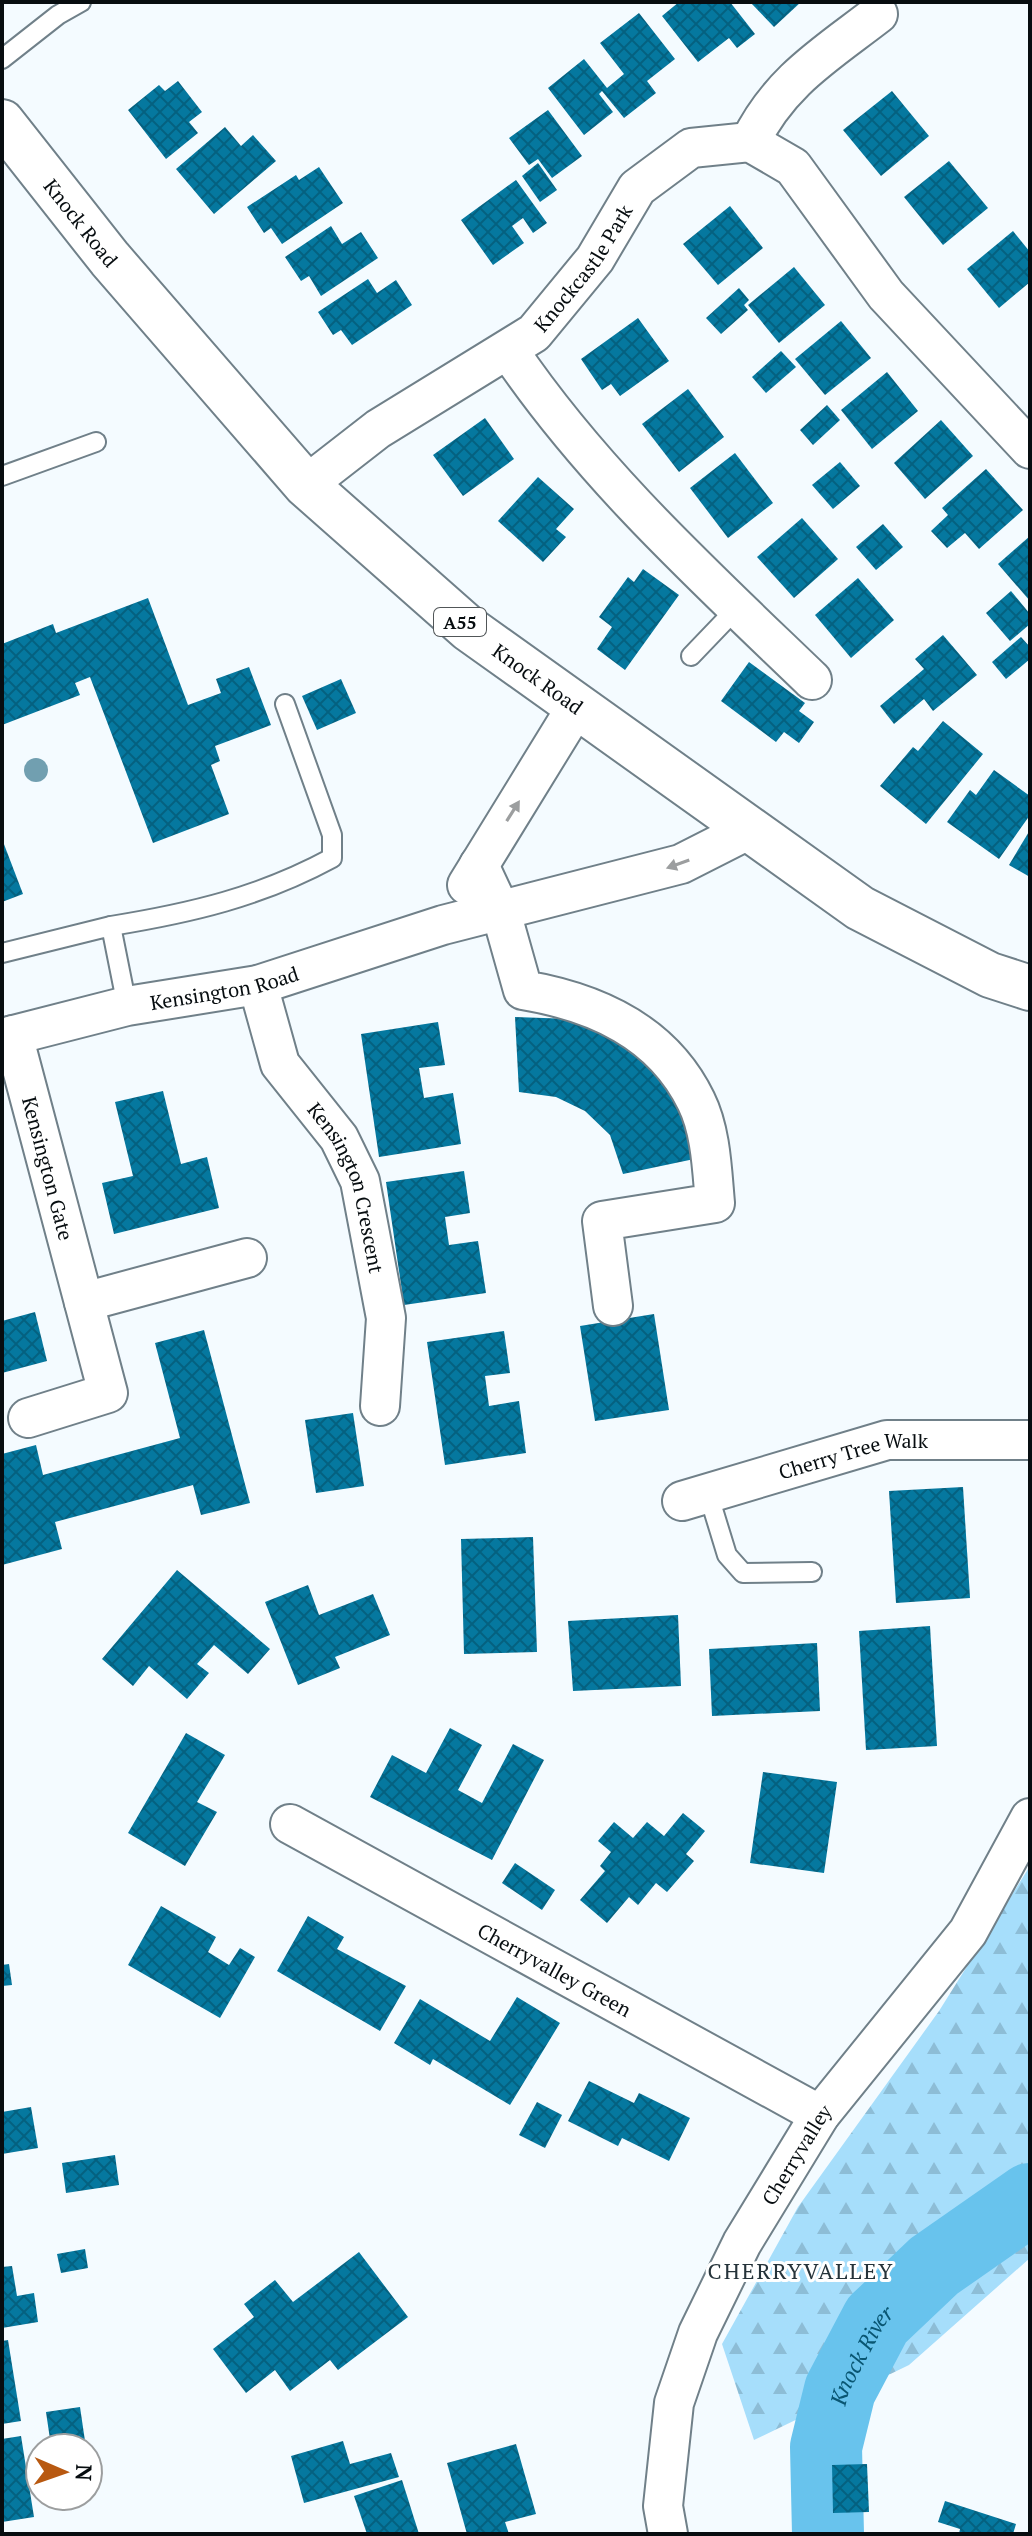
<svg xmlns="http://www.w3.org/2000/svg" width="1032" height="2536" viewBox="0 0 1032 2536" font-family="'PT Serif',serif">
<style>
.forest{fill:url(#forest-firs)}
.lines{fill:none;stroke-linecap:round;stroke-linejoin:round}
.river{stroke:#68c3ed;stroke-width:72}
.building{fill:url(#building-cross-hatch)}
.service-casing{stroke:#708089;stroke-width:22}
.minor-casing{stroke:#708089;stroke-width:42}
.trunk-casing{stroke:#708089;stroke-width:48}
.service{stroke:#fff;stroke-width:18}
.minor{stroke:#fff;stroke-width:38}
.trunk{stroke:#fff;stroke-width:44}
.tree{fill:#719fb0}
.oneway{fill:#9c9e9f}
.labels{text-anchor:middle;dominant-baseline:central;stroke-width:6;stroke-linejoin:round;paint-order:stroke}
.shield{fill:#fff;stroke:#515658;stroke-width:2}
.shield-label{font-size:18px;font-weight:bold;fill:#070d10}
.street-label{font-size:20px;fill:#070d10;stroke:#fff}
.neighbourhood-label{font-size:22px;letter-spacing:2px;fill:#25333a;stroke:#fff}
.water-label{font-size:22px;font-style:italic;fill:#095672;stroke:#fff}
</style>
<defs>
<pattern id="forest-firs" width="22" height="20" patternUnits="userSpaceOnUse" patternTransform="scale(2)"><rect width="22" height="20" fill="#a6defb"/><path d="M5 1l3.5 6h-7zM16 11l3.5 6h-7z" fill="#8dbdd6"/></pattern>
<pattern id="building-cross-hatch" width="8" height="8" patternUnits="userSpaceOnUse" patternTransform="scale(2)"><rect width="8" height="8" fill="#05789f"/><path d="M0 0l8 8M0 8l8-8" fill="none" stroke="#046180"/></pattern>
</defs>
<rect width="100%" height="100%" fill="#f4fbff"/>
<polygon class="forest" points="1030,1866 1030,2258 909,2365 754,2440 722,2344 798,2207 939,2011"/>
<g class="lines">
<path class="river" id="s1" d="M 828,2534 L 826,2447 L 840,2390 L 877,2320 L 934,2266 L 1030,2199"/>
</g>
<g class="building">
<polygon points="679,2 730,2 755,34 737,48 729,38 698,62 662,16"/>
<polygon points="750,2 801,2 774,27"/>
<polygon points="639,13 675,59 647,81 656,93 624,118 602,91 599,94 613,112 584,135 548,88 584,59 607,88 624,74 600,43"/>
<polygon points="178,81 202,112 189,122 198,133 166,159 128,110 159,85 165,91"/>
<polygon points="892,91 929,136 881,176 843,130"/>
<polygon points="548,110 582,156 552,178 538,159 529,165 509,138"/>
<polygon points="225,127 241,146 253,135 276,161 214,214 176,169"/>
<polygon points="949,161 988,208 943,245 904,197"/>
<polygon points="538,163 557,190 540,202 522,176"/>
<polygon points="319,167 343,203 282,244 271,228 264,233 247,207 296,175 299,180"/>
<polygon points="516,180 547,223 533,233 523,218 512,226 524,243 493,265 461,220"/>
<polygon points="730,206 763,248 718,285 683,244"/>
<polygon points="331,226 342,244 361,232 378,258 321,296 309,276 301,281 285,257"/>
<polygon points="1013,231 1030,252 1030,282 999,308 967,269"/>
<polygon points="794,267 825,305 779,343 748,305"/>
<polygon points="368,279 377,293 396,280 412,305 352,345 341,330 333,335 318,312"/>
<polygon points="739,288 749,300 744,305 748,310 721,334 706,318"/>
<polygon points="638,318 669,361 620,396 611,384 602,390 581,359"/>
<polygon points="841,321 871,358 825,395 795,359"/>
<polygon points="781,351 796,367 766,393 752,377"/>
<polygon points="887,372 918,411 872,449 841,410"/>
<polygon points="688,389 724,437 679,472 642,424"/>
<polygon points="827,405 840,420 813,445 800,430"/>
<polygon points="485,418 514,459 463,496 433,455"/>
<polygon points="941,420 973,456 925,499 894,463"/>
<polygon points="735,453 773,503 728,538 690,488"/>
<polygon points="840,462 860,486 833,509 812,485"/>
<polygon points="986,469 1023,510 979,549 965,533 947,548 931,531 948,515 942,508"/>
<polygon points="538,477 574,509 556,529 566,537 543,562 498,521"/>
<polygon points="802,518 838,559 794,598 757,557"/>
<polygon points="883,524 903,547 876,570 856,547"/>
<polygon points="1030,536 1030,601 998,564"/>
<polygon points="643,569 679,595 625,670 597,649 612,627 599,617 628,577 634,582"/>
<polygon points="858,578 894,620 851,658 815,615"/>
<polygon points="1011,591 1030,614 1030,624 1010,641 986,613"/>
<polygon points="148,598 188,705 221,693 216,679 249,667 271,725 215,746 220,761 211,765 229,814 153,843 90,677 75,683 80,695 2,725 2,644 53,624 56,633"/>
<polygon points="943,635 977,675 933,711 924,699 894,724 880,706 924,669 915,659"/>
<polygon points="1021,637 1030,647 1030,659 1006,679 992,662"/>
<polygon points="749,662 805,703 799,711 814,722 799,743 784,732 776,742 721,701"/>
<polygon points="341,679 356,713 317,730 302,696"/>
<polygon points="943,721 983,754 926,824 880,786 913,747 918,751"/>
<polygon points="994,770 1030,796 1030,815 999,859 947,822 970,790 976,795"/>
<polygon points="1030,830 1030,877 1009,865"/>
<polygon points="2,839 23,894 2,902"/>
<polygon points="515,1017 572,1019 633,1045 676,1096 699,1158 623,1174 610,1135 585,1111 556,1097 519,1092"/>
<polygon points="438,1022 445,1065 419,1068 424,1098 453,1093 461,1144 379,1157 361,1034"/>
<polygon points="163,1091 181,1164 207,1157 219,1208 114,1234 102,1183 133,1176 115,1102"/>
<polygon points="464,1171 470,1213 445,1217 449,1245 478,1241 486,1293 404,1305 386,1182"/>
<polygon points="35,1312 47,1361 2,1373 2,1321"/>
<polygon points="654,1314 669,1410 595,1421 580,1326"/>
<polygon points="204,1330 250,1503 201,1515 193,1485 55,1522 62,1549 2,1565 2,1454 36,1445 43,1475 180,1438 155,1343"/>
<polygon points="504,1331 510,1373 485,1376 489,1406 519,1401 526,1453 445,1465 427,1342"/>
<polygon points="353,1413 364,1486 316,1493 305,1420"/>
<polygon points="963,1487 970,1598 896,1603 889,1491"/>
<polygon points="533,1537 537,1652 464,1654 461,1539"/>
<polygon points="177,1570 270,1649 248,1674 214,1645 197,1664 209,1673 187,1699 149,1666 133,1686 102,1659"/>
<polygon points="308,1585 319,1615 373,1594 390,1635 335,1657 340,1668 298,1685 265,1602"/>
<polygon points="678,1615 681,1686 573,1691 568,1621"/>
<polygon points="930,1626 937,1746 866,1750 859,1631"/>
<polygon points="817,1643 820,1711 712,1716 709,1649"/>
<polygon points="450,1728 482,1745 458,1790 482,1803 513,1744 544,1760 492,1860 370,1797 392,1755 426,1773"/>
<polygon points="186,1733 225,1755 197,1802 217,1812 185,1866 128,1833"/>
<polygon points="763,1772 837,1782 824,1873 750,1863"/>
<polygon points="683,1813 705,1831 686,1854 694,1861 667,1892 656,1883 638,1905 629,1897 607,1923 580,1900 605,1871 600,1866 611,1852 598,1841 614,1822 633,1838 647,1822 664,1836"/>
<polygon points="515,1863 555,1890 542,1910 502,1883"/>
<polygon points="161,1906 216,1937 208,1952 229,1965 240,1948 255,1957 220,2018 128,1965"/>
<polygon points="308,1916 344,1937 337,1949 406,1986 380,2031 277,1971"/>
<polygon points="9,1964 12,1985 2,1986 2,1965"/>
<polygon points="517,1997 560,2023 510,2105 433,2059 430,2065 394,2043 420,1999 490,2041"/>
<polygon points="589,2081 634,2103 639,2093 690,2118 669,2161 622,2138 618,2146 568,2121"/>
<polygon points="537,2102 562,2115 545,2148 519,2135"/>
<polygon points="31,2107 38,2148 2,2154 2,2112"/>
<polygon points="115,2155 119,2185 66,2193 62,2163"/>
<polygon points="85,2249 88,2268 61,2273 57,2254"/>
<polygon points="359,2252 408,2317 338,2370 330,2360 290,2391 275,2370 246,2393 213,2349 254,2317 244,2304 275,2280 293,2302"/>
<polygon points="12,2266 17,2296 34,2293 38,2322 2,2328 2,2267"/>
<polygon points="8,2340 21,2421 2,2424 2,2341"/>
<polygon points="80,2407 85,2441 51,2446 46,2412"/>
<polygon points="21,2436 34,2517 2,2522 2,2439"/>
<polygon points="343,2441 350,2464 391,2453 399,2477 304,2503 291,2456"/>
<polygon points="516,2444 536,2514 505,2522 509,2534 467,2534 447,2463"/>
<polygon points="867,2464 869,2512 833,2513 832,2465"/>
<polygon points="402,2480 419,2534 367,2534 354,2496"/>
<polygon points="945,2501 1016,2524 1013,2534 959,2534 960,2529 938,2522"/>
</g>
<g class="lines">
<g class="service-casing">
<g id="service">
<polyline points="2,59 58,15 81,2"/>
<polyline points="2,476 96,442"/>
<polyline points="691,656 737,608"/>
<path d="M 111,926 C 191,913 260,897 332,858 L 332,835 L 285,704"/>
<polyline points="2,953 111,926 127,1006"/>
<polyline points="708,1493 727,1555 743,1573 812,1572"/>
</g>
</g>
<g class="minor-casing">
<g id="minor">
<path d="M 750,142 C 780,81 825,55 878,14"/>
<path d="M 509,351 C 593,475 704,576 812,680"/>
<path id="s2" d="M 306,485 L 378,429 L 534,333 L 595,259 L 637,188 L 691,148 L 750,142 L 793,167 L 886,295 L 1030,449"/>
<path d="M 479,865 L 501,912 L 523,990 C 595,1002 662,1031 696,1101 C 711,1131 712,1170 715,1203 L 602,1221 L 613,1306"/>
<polyline points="467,885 577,706"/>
<path id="s3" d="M 258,985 L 280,1064 L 339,1138 L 360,1181 L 386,1318 L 380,1406"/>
<path id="s4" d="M 13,1035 L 108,1393 L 28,1418"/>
<path id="s5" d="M 2,1038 L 127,1006 L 258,985 L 443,925 L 681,864 L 748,830"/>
<polyline points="84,1302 247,1258"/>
<path id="s6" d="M 682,1501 L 887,1440 L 1030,1440"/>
<path id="s7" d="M 290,1824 L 820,2115"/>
<path id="s8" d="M 668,2534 L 663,2506 L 674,2403 L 698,2333 L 742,2243 L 820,2115 L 968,1932 L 1030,1818"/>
</g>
</g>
<g class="trunk-casing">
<g id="trunk">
<path id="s9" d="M 2,122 L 110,259 L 306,485 L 469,629 L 860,908 L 990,975 L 1030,988"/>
</g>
</g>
<use href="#service" class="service"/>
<use href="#minor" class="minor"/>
<use href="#trunk" class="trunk"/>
</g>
<circle class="tree" cx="36" cy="770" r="12"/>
<defs><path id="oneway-solid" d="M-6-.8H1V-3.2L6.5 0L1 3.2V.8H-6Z" transform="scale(2)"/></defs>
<g class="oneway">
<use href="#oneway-solid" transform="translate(513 811) rotate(-58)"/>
<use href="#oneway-solid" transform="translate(678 864) rotate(160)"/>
</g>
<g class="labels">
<rect class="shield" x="434" y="608" width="52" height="28" rx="6"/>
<g class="shield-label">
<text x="460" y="622">A55</text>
</g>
<g class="street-label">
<text stroke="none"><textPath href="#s9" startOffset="128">Knock Road</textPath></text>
<text stroke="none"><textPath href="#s2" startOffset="356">Knockcastle Park</textPath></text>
<text stroke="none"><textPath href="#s9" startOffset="776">Knock Road</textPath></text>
<text stroke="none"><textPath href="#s5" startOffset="228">Kensington Road</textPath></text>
<text stroke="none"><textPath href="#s4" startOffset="138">Kensington Gate</textPath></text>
<text stroke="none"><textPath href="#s3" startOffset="226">Kensington Crescent</textPath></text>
<text stroke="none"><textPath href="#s6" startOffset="178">Cherry Tree Walk</textPath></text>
<text stroke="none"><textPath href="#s7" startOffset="302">Cherryvalley Green</textPath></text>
<text stroke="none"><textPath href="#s8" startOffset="410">Cherryvalley</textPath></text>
</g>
<g class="neighbourhood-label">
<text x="801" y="2270">CHERRYVALLEY</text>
</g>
<g class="water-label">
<text stroke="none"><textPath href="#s1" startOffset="186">Knock River</textPath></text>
</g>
</g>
<rect width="1032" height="2536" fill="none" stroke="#070d10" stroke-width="8"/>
<g transform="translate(64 2472) rotate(92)"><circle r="38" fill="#ffffff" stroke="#9c9e9f" stroke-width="2"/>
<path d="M0-6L14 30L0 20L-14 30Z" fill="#b85911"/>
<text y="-12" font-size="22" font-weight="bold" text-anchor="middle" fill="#070d10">N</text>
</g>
</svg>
